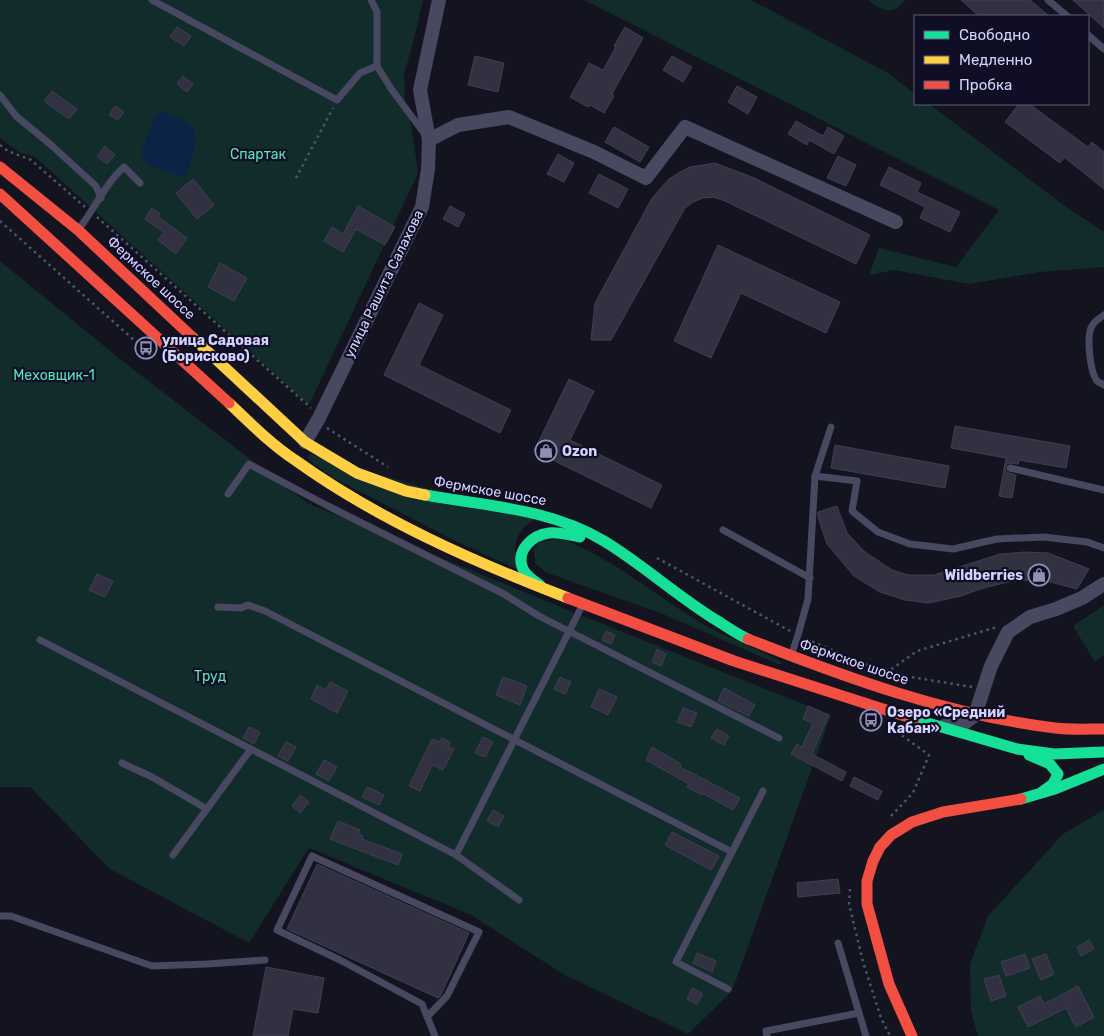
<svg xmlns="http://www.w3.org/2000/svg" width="1104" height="1036" viewBox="0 0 1104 1036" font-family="Rubik,sans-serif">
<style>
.green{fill:#112c2b}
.water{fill:#0b2344}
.building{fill:#323142;stroke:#403e54}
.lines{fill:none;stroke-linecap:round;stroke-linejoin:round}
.path{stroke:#495a67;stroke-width:2.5;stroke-dasharray:2.5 4;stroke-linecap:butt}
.lane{stroke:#484861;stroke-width:7}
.street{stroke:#484861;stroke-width:14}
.fast{stroke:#16e098;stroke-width:11}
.slow{stroke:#ffcf43;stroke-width:11}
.jam{stroke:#f24e42;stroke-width:11}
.labels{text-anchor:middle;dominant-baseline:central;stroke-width:4.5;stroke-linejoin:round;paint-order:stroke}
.park-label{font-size:14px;fill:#59e4b9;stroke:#100e25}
.street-label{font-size:14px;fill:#d5d2ff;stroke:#100e25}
.poi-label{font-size:14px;font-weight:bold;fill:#d5d2ff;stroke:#100e25;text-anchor:start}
</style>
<rect width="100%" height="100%" fill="#141320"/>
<g class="green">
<polygon points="0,0 423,0 416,31 404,75 405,100 412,130 418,173 309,405 35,157 20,153 0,138"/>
<polygon points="584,0 751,0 888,73 915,94 915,104 929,104 1069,209 1104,232 1104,267 1040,272 969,284 894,270 869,275 879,248 956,267 999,210"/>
<path d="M 868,0 L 905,0 C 894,17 880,10 868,0 Z"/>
<polygon points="0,261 125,363 307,503 573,612 575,619 583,616 831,715 732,991 688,1034 563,974 471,915 309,848 249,943 110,869 30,787 0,787"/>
<path d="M 310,454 L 534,520 C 514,531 512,550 518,570 L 456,541 L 335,479 L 310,461 L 308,458 Z"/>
<path d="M 562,539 C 614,559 656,596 703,624 C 714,631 726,636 738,641 C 748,647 776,656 782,664 L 778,664 L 663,614 L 545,572 L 535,563 L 534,549 L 540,541 Z"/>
<polygon points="1104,605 1104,655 1095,662 1073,626"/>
<polygon points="1104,810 1104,1036 978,1036 971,1011 970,964 988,916 1063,834"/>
</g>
<path class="water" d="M 161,112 C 170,115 184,118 190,125 C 202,137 191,164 184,177 L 149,165 L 141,154 L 153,119 Z"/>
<g class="building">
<polygon points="961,0 1030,0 1049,16 979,16"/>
<polygon points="1073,0 1104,0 1104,28"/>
<polygon points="177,27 191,36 184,46 170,37"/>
<polygon points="625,27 643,38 612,94 614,96 604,113 590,105 588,107 570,97 589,63 603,70 616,47 614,46"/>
<polygon points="475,56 504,63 498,92 468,85"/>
<polygon points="672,56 692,67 683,82 663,70"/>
<polygon points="183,76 193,84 187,92 177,84"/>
<polygon points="737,86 757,97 748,114 728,102"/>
<polygon points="52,91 77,109 69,119 44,101"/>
<polygon points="1019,104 1029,104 1088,147 1092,142 1104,152 1104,189 1064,157 1060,163 1005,122"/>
<polygon points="115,106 124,112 118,120 109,115"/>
<polygon points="796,121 823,136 828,127 844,136 834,154 809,140 807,145 788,134"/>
<polygon points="614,127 649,147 640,162 605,142"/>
<polygon points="105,146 115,155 107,164 97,156"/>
<polygon points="558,154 574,163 564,182 547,174"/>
<polygon points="838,156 856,165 846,186 827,178"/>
<polygon points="715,163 752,177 870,235 856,264 725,201 713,197 703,198 693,202 685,208 611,340 591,340 595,303 652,198 669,179 680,172 690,167"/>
<polygon points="889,167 921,183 917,192 960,212 950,232 920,218 925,207 880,185"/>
<polygon points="599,174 628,189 618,208 589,193"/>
<polygon points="193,179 214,205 197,219 176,193"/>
<polygon points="358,206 395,227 385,245 356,229 343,252 324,241 332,227 343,234"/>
<polygon points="450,206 465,214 458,227 443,219"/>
<polygon points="152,208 160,214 158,217 187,238 176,254 158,240 164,232 145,219"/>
<polygon points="718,245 840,302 826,333 741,293 711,358 674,341"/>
<polygon points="220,263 247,278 234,301 208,287"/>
<polygon points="419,303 443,315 419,365 511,410 500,433 384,375"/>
<polygon points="569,379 594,391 570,440 662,485 651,508 534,451"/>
<polygon points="955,426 1070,446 1066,468 1019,460 1018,464 1008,463 1005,467 1006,472 1016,475 1012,498 999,496 1006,458 951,448"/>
<polygon points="835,445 949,466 945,488 831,468"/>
<polygon points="837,506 847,533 865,552 892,570 908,575 934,575 1000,554 1025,552 1048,553 1089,569 1077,589 1039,579 1008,582 980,589 961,596 929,603 905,600 880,592 854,576 827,544 818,517 818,512"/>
<polygon points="97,574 113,581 105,597 89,590"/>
<polygon points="606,631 615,635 611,644 602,640"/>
<polygon points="657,649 666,654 661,666 652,662"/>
<polygon points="503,677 527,686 520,705 496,695"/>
<polygon points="560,677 571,682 565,694 554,689"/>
<polygon points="330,682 348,691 337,713 311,699 317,685 326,690"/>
<polygon points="724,688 755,705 749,716 718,701"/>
<polygon points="599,689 617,697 608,715 591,707"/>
<polygon points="808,706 829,715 812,754 846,772 842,781 791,754 797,744 802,747 813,723 803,719"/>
<polygon points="683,708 697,713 691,727 677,722"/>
<polygon points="249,727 260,732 254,744 243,738"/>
<polygon points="717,729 729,736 724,745 711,738"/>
<polygon points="483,737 493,742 485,757 475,753"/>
<polygon points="442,738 450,742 448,747 454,749 443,770 432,765 420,791 409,786 432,739 439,742"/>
<polygon points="286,742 296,747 288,761 278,756"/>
<polygon points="652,747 681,764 680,767 740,798 733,810 702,793 702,795 687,787 689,784 646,760"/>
<polygon points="324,760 337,767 329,781 316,774"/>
<polygon points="854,777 882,791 878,800 850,786"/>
<polygon points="367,787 384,795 379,805 362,797"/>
<polygon points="300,795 309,802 300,813 292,806"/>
<polygon points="493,810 504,816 498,827 487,821"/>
<polygon points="338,821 360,830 359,834 363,836 362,839 402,854 398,865 330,839"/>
<polygon points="672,832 719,856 711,870 665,845"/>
<polygon points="317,864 469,933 441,995 438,998 287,929"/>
<polygon points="838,879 840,893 798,897 797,883"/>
<polygon points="1089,940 1094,949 1081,956 1077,947"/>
<polygon points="697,953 716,961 712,972 693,963"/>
<polygon points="1025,954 1030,968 1006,976 1001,962"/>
<polygon points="1046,954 1054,974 1041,980 1032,959"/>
<polygon points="266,967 324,978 318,1013 293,1009 288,1036 253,1036"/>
<polygon points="999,975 1006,996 991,1001 984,979"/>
<polygon points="1078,986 1094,1017 1076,1027 1066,1008 1028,1027 1018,1007 1040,996 1044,1004"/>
<polygon points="692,988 703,994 697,1004 687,999"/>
</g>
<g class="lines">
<g class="path">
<polyline points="0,145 8,151 31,160 85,207"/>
<polyline points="296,178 333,108"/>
<polyline points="97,217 311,408"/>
<polyline points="0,221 152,356"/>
<polyline points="327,428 388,467"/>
<polyline points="657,558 790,631"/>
<polyline points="806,639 870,666"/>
<polyline points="886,673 917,651 997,627"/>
<polyline points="899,675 972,687"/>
<polyline points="891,816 913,793 929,755 896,731"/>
<polyline points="850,889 849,904 863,962 881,1018 890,1036"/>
</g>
<g class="lane">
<polyline points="152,0 337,100 360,73 377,66"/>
<polyline points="371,0 377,12 377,66 392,90 424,133"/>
<polyline points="1048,0 1067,16"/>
<polyline points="1088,35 1104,49"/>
<polyline points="0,95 16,116 50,144 96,186 101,198"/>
<path d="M 78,230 C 94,210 105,184 124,167 L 140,183"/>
<path d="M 1104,315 C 1100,318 1094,321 1092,326 C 1086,335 1090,372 1097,381 C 1099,383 1102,383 1104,385"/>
<polyline points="1010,468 1104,490"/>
<polyline points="815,476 857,481 852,511 878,532 910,544 953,549 997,539 1044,537 1087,542 1104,548"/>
<polyline points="228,494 249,464 326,505 502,593 539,616 779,738"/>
<polyline points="723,530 810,578"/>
<polyline points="218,607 241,608 248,605 265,611 732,852"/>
<polyline points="40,640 456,855 519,900"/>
<polyline points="791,656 798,635 808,599 815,476 831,427"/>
<polyline points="122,763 152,777 207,809"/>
<polyline points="173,855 251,749"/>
<polyline points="456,855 583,604"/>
<polyline points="0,916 11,916 152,966 207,964 265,960"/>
<polyline points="838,943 866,1036"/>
<polyline points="728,989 676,962 763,791"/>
<polyline points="427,1017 447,996 479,932 312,856 277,930 340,960 422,1004 435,1036"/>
<polyline points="767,1036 766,1031 859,1013"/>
</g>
<g class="street">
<polyline points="429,140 458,125 509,117 594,152 646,178 685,127 896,222"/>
<polyline points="305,442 319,418 422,207 428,169 429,140 420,90 439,0"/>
<polyline points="944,726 956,725 966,722 975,715 991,666 1008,632 1030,617 1056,609 1082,598 1104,584"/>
</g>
<g class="fast">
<path d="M 425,495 C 486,506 549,508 604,541 C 642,564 677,596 716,620 C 726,626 737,634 748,639"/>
<path d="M 540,585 C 534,581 526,576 523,569 C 515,551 532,535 549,533 C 559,532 570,535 580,537"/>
<polyline points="914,719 1017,749 1054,754 1104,752"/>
<polyline points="1029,755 1050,764 1058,774 1053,784 1042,792"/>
<polyline points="1021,799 1055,789 1104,769"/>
</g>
<g class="slow">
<polyline points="191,336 305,442 357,473 406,491 425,495"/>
<path d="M 229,403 C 250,423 271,444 295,460 C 377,519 474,562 568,598"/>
</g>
<g class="jam">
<polyline points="0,167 78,230 191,336"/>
<polyline points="0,194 229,403"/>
<polyline points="568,598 734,661 914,719"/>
<path d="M 748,639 C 847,678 948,715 1055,728 C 1071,730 1088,729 1104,729"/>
<polyline points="912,1036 889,984 867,904 867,881 873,861 880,847 891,835 912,822 943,812 1021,799"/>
</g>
</g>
<defs>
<g id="bus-ring" transform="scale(1.125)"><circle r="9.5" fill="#100e25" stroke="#918fb1" stroke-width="1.5"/><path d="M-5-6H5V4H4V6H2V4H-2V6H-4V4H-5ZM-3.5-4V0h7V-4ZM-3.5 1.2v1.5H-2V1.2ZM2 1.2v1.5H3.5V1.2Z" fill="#918fb1"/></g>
<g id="shop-ring" transform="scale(1.125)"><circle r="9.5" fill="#100e25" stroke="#918fb1" stroke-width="1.5"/><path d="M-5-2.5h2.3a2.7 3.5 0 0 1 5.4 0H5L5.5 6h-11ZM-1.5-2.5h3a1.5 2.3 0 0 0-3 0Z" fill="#918fb1"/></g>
</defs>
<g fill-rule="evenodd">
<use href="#bus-ring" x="146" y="348"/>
<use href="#shop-ring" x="546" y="451"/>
<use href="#shop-ring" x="1039" y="575"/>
<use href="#bus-ring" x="871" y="720"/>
</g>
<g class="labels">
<g class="park-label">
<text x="258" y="154">Спартак</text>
<text x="54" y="375">Меховщик-1</text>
<text x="210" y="676">Труд</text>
</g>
<g class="street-label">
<text transform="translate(151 278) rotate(43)">Фермское шоссе</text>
<text transform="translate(384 284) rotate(-64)">улица Рашита Салахова</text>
<text transform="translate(490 491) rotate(10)">Фермское шоссе</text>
<text transform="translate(854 662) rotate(19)">Фермское шоссе</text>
</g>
<g class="poi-label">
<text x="162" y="340">улица Садовая<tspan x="162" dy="16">(Борисково)</tspan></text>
<text x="562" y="451">Ozon</text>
<text x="1023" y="575" text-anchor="end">Wildberries</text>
<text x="887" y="712">Озеро «Средний<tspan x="887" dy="16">Кабан»</tspan></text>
</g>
</g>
<rect x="914" y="15" width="175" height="90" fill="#100e25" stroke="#5f5c7c"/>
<rect x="924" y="31" width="25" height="8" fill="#16e098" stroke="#5f5c7c"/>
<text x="959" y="40" font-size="15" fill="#d5d2ff">Свободно</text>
<rect x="924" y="56" width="25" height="8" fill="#ffcf43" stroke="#5f5c7c"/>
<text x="959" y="65" font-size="15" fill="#d5d2ff">Медленно</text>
<rect x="924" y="81" width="25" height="8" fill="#f24e42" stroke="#5f5c7c"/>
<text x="959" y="90" font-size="15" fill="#d5d2ff">Пробка</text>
</svg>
